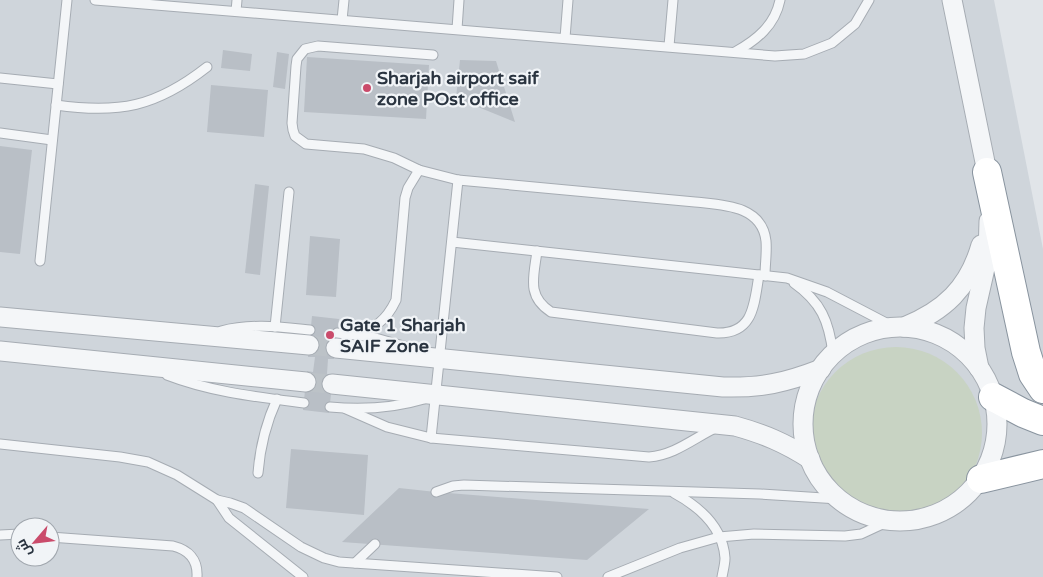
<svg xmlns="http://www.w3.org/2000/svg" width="1043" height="577" viewBox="0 0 1043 577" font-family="'Varela Round',Cairo,sans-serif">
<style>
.built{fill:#cfd5db;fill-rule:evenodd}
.green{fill:#c8d3c3}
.building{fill:#b9bfc6}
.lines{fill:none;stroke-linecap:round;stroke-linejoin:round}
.street-tunnel{stroke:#bcc2c7;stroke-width:19;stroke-dasharray:19 9;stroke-linecap:butt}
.lane-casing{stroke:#a6acb3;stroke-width:11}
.street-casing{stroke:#a6acb3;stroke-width:21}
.highway-casing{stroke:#89949f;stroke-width:30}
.lane{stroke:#f4f6f8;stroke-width:9}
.street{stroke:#f4f6f8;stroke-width:19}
.highway{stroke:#fff;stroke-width:28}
.poi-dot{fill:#ca4b6b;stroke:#f1f4f7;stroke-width:2}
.labels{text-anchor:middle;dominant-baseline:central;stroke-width:4.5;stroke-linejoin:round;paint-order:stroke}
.poi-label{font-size:18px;font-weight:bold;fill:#2a3440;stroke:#f1f4f7;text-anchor:start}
</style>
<rect width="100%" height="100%" fill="#e1e5e9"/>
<path class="built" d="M 0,0 L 994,0 L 1043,249 L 1043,577 L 0,577 ZM 20,527 L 50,527 L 50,557 L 20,557 Z"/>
<circle class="green" cx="896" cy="433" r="86"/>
<g class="building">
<polygon points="223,50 252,54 250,71 221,68"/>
<polygon points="277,52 289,54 285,89 273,87"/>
<polygon points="307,57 429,65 426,119 304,112"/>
<polygon points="460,60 496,61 515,122 456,98"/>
<polygon points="211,85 268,90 264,137 207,132"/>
<polygon points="0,146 32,150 20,254 0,252"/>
<polygon points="255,184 269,186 260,275 245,273"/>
<polygon points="310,236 340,239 336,297 306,295"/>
<polygon points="312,316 339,319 334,359 328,359 327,374 333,374 329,413 303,410 307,371 313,372 315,357 308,357"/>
<polygon points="291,449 368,455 364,515 286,508"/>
<polygon points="399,488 436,492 649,509 587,560 342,542"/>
</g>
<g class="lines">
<g class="street-tunnel">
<polyline points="309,345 336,348"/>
<polyline points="306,382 332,384"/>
</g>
<g class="lane-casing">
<g id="lane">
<polyline points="95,0 775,56 804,54 832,43 855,24 869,0"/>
<polyline points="236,11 237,0"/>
<polyline points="342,20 344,0"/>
<polyline points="457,29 459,0"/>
<polyline points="565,38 568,0"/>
<polyline points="669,46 673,0"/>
<path d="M 735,52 C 757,40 775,25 780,0"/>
<path d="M 433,55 L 318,46 L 305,49 L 297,59 L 296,66 L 292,123 L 293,130 L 295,136 L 306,144 L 364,149 L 394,158 L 419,170 L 458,180 L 695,202 C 722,205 762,205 766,241 C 767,253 765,264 765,276"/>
<polyline points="0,78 58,84"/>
<path d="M 56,105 C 119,114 156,107 207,67"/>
<polyline points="0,133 52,140"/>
<polyline points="452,242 787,278 827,292 894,327"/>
<path d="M 537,251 C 534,276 526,296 551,312 L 717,333 C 754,334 754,304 759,275"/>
<polyline points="40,261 67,0"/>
<path d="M 794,283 C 821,302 829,321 833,354"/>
<polyline points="275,327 289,192"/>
<path d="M 221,331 C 251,323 280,327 310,330"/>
<polyline points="337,333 372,337 414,349"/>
<path d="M 352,334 C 375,329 386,321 396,300 L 405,198 L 408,188 L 419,170"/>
<path d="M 167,375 C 211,392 257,397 304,403"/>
<path d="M 330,407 C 361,410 394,408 424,399"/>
<path d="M 346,409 L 387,427 L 431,438 L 649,457 C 675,455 694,438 717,427"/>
<polyline points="431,438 458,180"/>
<polyline points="0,444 120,457 148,462 177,475 217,500 229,518 303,577"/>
<path d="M 258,473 C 260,447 266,423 277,399"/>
<polyline points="436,492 453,486 464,485 760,494 839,499"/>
<path d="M 674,493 C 698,506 723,527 725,558 C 725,564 723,571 722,577"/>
<polyline points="217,500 230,503 244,508 301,547 324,558 339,562 557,577"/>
<polyline points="0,535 20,534"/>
<path d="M 50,537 L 173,546 C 189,550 198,560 197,577"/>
<polyline points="355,563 375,544"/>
<polyline points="608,577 680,548 719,537 754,534 845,536 861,534 889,521"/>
</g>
</g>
<g class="street-casing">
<g id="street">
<polyline points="952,0 987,172 988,183"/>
<polyline points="0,317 309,345"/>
<path d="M 904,327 C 944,311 969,288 981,245"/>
<circle cx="900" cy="424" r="97"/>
<path d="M 336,348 L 723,387 C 761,388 785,383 821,369"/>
<polyline points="0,351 306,382"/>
<polyline points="979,368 975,348 974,328 976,308 988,255 989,221"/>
<path d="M 332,384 L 735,426 C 764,434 785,443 810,459"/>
</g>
</g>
<g class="highway-casing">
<g id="highway">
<polyline points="987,172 1026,352 1033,374 1043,389"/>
<polyline points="993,397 1023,413 1043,421"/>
<polyline points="981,479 1043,464"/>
</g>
</g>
<use href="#lane" class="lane"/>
<use href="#street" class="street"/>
<use href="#highway" class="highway"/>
</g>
<g class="poi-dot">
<circle cx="367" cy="88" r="5"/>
<circle cx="330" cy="335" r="5"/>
</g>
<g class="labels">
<g class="poi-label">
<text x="377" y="78">Sharjah airport saif<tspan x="377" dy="21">zone POst office</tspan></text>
<text x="340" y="325">Gate 1 Sharjah<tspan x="340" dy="21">SAIF Zone</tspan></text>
</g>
</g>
<g transform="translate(35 542) rotate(242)"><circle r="24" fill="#f1f4f7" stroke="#a1a7ae"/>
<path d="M0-4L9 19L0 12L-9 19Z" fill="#ca4b6b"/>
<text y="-8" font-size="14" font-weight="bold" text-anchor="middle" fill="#2a3440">ش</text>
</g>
</svg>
